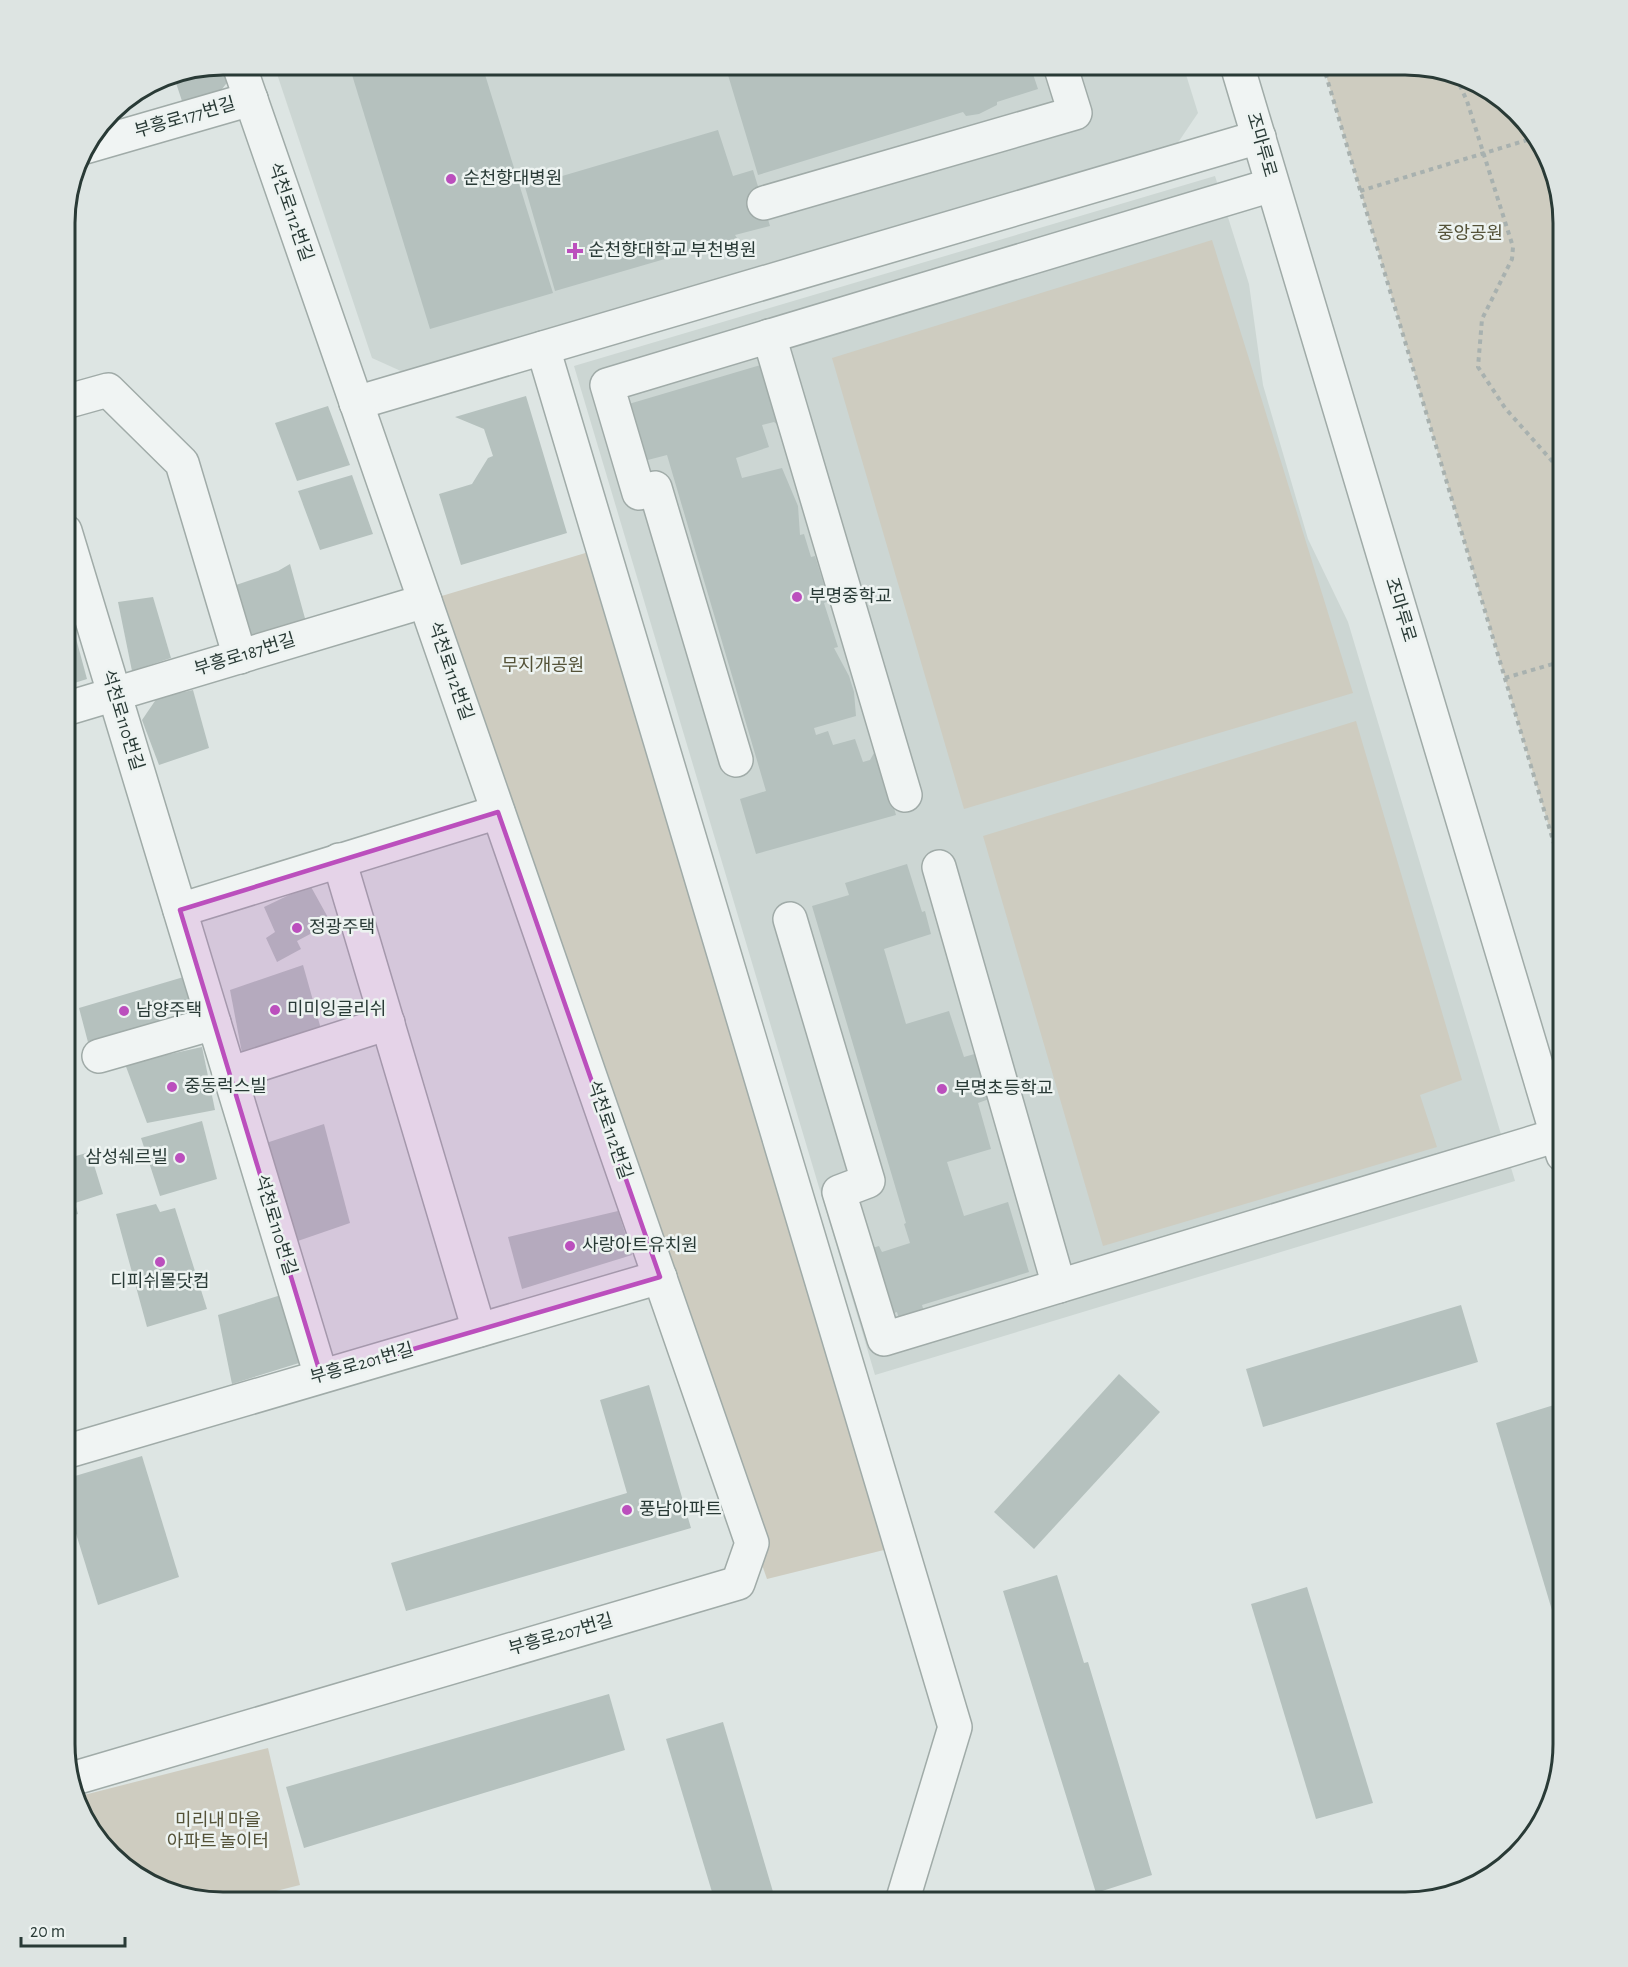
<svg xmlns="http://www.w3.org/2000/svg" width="1628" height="1967" viewBox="0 0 1628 1967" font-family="'Alegreya Sans','Noto Sans KR',sans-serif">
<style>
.built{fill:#ccd6d3}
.green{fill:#ceccc0}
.building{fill:#b5c1be}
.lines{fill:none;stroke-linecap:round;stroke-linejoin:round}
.minor-casing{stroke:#a0aba8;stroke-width:36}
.path{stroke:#a8b1af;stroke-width:4;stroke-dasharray:4.5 4.5;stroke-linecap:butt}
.minor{stroke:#f0f4f3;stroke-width:33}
.marked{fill:#bb4fbd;fill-opacity:0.2;stroke:#bb4fbd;stroke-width:4.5;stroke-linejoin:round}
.poi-dot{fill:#bb4fbd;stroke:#edf3f1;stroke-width:2}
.labels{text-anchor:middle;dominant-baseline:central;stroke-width:5;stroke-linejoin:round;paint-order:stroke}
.street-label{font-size:18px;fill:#293a36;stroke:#edf3f1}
.poi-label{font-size:18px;fill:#293a36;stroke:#edf3f1;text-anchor:start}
.park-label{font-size:18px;fill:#545238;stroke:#edf3f1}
.rim{fill:none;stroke:#293a36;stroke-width:3}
</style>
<rect width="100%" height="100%" fill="#dde5e3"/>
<g class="built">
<polygon points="274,65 1183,65 1198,113 1177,144 403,372 372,358"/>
<polygon points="1215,176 1249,284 1263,385 1308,539 1348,622 1515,1181 875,1375 574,366"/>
</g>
<g class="green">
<polygon points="1323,65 1415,65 1484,86 1537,135 1563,222 1563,874"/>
<polygon points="1212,240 1353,693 964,809 832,358"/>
<polygon points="602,548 900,1546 767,1579 425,601"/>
<polygon points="1356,721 1462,1080 1420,1095 1437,1147 1103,1246 983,836"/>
<polygon points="268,1748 300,1885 232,1902 222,1902 144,1881 91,1832 80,1796"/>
</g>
<g class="building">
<polygon points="223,64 225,65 230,79 218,94 183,104 173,74"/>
<polygon points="349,65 482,65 553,293 430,329"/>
<polygon points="725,65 1030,65 1038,89 997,102 997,105 979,114 966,116 963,112 758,175"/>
<polygon points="718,130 733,176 753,170 770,226 735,235 737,238 555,291 525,187"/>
<polygon points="764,364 779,426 774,422 762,425 769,447 736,458 742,478 782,468 798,506 800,535 804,534 811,557 815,556 829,601 824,603 838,647 834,648 849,676 854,692 856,716 814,728 816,735 828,731 833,745 855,739 863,762 870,760 874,753 881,752 881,762 896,815 756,854 740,799 766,791 667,455 640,462 622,406"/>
<polygon points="526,396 567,533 461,565 439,494 472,484 488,458 493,456 484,429 455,417"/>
<polygon points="328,406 350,465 297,481 275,423"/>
<polygon points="352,475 373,534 320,550 298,491"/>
<polygon points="290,564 306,622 253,640 236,585 278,571"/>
<polygon points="153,597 171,658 132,671 118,602"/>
<polygon points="71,620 87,679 65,686 65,624"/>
<polygon points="193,690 209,748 159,765 142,720 157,698"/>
<polygon points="907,864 922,912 925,911 931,934 884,949 906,1024 949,1011 964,1057 978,1053 992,1098 978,1103 991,1149 947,1162 964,1216 1008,1202 1029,1272 922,1305 924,1312 899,1319 897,1312 885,1316 869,1249 879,1246 882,1252 910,1243 904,1224 906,1223 812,906 849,895 845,883"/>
<polygon points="310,885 331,923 297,941 301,949 277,962 266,938 275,932 264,907"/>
<polygon points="303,965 321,1029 242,1053 230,990"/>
<polygon points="187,976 193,1005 158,1013 160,1023 89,1046 79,1008"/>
<polygon points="202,1047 215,1110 147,1123 125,1064"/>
<polygon points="202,1121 217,1179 160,1196 141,1138"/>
<polygon points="324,1124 350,1223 292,1243 266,1143"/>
<polygon points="90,1152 103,1194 75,1203 78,1214 65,1218 65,1159"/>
<polygon points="156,1204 160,1212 175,1208 207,1309 147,1327 116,1214"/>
<polygon points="618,1211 632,1255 522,1289 508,1237"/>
<polygon points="281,1295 299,1363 232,1384 218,1315"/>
<polygon points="1461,1305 1478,1362 1263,1427 1246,1369"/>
<polygon points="1119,1374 1160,1412 1034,1549 994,1512"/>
<polygon points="649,1385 691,1528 406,1611 391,1563 627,1493 600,1400"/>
<polygon points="1554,1405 1563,1439 1563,1636 1560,1637 1496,1423"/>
<polygon points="142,1456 179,1577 98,1605 65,1498 65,1479"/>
<polygon points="1057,1575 1084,1663 1088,1662 1152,1875 1096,1893 1003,1591"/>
<polygon points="1307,1587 1373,1803 1316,1819 1251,1604"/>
<polygon points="609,1694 625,1750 304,1848 286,1787"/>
<polygon points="723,1722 776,1902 715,1902 666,1739"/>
<polygon points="297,1895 299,1902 272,1902"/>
</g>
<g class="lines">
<g class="minor-casing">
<g id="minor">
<polyline points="1237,65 1563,1155"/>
<polyline points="85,147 251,99"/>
<polyline points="764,203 1075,113 1060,65"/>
<polyline points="769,336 905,795"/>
<polyline points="543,348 955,1727 902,1902"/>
<polyline points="65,402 108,390 182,463 240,657"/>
<polyline points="356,403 1259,137"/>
<polyline points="65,531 321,1376"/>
<polyline points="65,709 425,601"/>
<polyline points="736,760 655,488 639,493 607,385 1272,185"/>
<polyline points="339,860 479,1330"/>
<polyline points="939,867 1059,1286"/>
<polyline points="180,910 498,812"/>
<polyline points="790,919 868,1181 839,1192 884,1339 1558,1135"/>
<polyline points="99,1056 214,1023"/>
<polyline points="229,1074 388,1023"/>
<polyline points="65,1452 660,1277"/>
<polyline points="75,1778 738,1583 752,1543 239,65"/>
</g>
</g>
<g class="path">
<polyline points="1323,65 1563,874"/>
<polyline points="1456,77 1467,101 1513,247 1512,259 1482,319 1478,367 1505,408 1560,470 1563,477"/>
<polyline points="1360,191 1537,137"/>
<path d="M 1563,532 C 1557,546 1557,566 1563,579"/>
<polyline points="1505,678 1563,661"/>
<polyline points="1552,838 1563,835"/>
</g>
<use href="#minor" class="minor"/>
</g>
<path class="marked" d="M 498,812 L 660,1277 L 321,1376 L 180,910 Z"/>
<g class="poi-dot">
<circle cx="451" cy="179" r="6"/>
<path d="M572 242h6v6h6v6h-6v6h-6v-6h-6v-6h6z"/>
<circle cx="797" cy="597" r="6"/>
<circle cx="297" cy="928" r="6"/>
<circle cx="275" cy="1010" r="6"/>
<circle cx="124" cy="1011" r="6"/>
<circle cx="172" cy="1087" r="6"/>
<circle cx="942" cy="1089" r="6"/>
<circle cx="180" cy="1158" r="6"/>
<circle cx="570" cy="1246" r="6"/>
<circle cx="160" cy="1262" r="6"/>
<circle cx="627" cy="1510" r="6"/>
</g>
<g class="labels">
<g class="street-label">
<text transform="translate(185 118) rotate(-16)">부흥로177번길</text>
<text transform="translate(1261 145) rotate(74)">조마루로</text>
<text transform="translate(290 212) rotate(71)">석천로112번길</text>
<text transform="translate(1400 610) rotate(73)">조마루로</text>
<text transform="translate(245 655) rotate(-17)">부흥로187번길</text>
<text transform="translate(450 671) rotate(71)">석천로112번길</text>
<text transform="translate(122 720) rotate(73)">석천로110번길</text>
<text transform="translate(609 1130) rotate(71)">석천로112번길</text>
<text transform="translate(275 1225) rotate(73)">석천로110번길</text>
<text transform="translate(362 1364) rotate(-16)">부흥로201번길</text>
<text transform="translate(561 1635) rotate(-16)">부흥로207번길</text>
</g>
<g class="poi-label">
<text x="463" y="179">순천향대병원</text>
<text x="588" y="251">순천향대학교 부천병원</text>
<text x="809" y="597">부명중학교</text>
<text x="309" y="928">정광주택</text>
<text x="287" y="1010">미미잉글리쉬</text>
<text x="136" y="1011">남양주택</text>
<text x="184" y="1087">중동럭스빌</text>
<text x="954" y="1089">부명초등학교</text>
<text x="168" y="1158" text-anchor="end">삼성쉐르빌</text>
<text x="582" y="1246">사랑아트유치원</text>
<text x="160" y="1282" text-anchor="middle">디피쉬몰닷컴</text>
<text x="639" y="1510">풍남아파트</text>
</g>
<g class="park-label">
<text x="1470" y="234">중앙공원</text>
<text x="543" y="666">무지개공원</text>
<text x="218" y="1821">미리내 마을<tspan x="218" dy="21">아파트 놀이터</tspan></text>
</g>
</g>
<path d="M0 0H1628V1967H0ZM223 75H1405A148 148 0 0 1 1553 223V1744A148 148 0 0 1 1405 1892H223A148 148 0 0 1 75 1744V223A148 148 0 0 1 223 75Z" fill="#dde4e2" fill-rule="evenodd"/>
<path class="rim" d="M223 75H1405A148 148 0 0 1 1553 223V1744A148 148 0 0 1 1405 1892H223A148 148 0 0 1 75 1744V223A148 148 0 0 1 223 75Z"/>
<path d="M21 1937v9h104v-9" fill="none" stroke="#293a36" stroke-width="3"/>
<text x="30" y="1937" font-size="18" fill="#293a36" stroke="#edf3f1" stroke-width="4.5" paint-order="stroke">20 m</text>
</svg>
